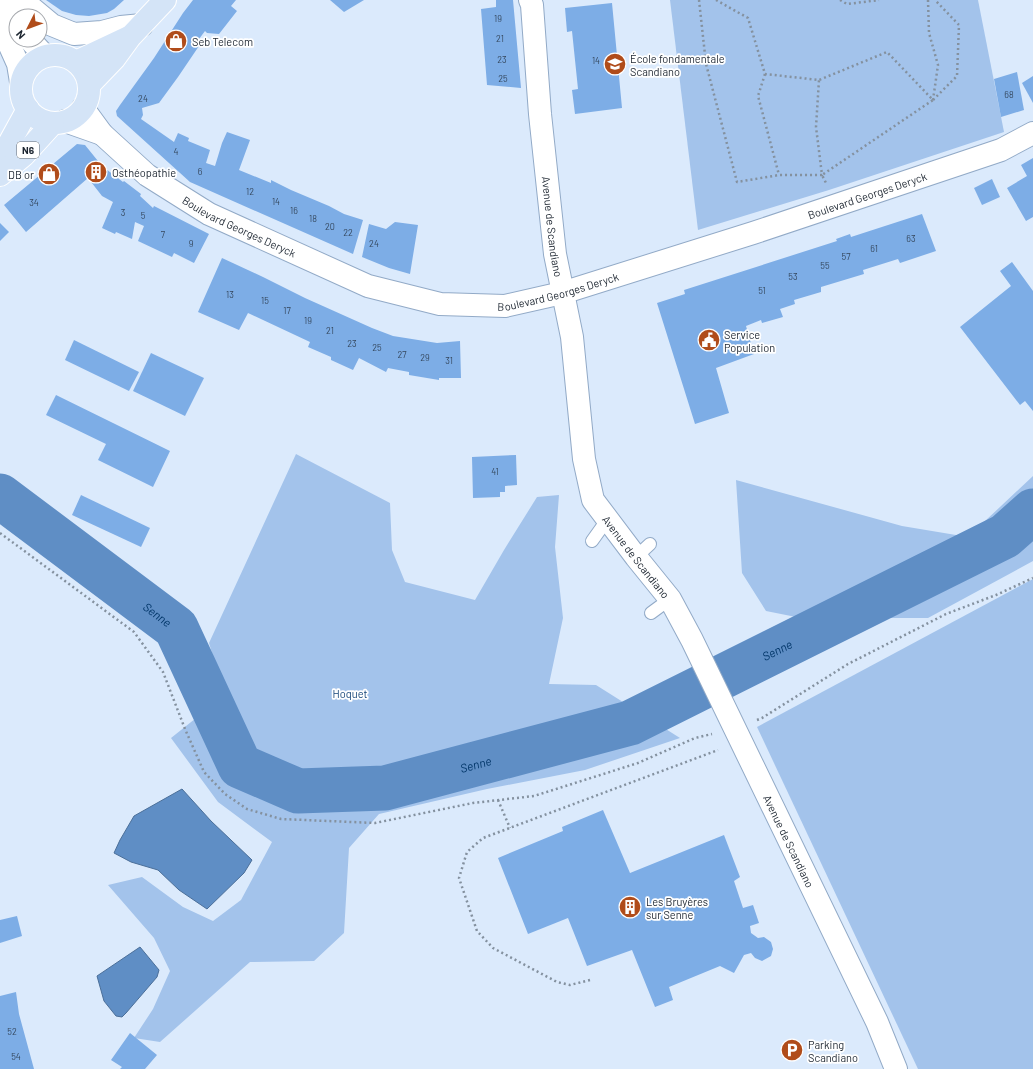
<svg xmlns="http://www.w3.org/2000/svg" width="1033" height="1069" viewBox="0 0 1033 1069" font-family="Barlow,sans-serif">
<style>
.green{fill:#a3c3eb}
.water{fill:#5f8ec5;stroke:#4b6f99}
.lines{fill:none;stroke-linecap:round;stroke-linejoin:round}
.river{stroke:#5f8ec5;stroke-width:45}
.building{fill:#7dade6}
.lane-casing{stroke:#92aac7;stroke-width:14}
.street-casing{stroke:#92aac7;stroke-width:24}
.secondary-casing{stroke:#92aac7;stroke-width:24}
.primary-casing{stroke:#fff;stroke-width:24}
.path{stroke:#84919f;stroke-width:2.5;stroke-dasharray:2 3;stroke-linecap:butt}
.lane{stroke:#fff;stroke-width:12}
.street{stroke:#fff;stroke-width:22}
.secondary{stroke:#fff;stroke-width:22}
.primary{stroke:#d4e4f7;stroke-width:22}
.labels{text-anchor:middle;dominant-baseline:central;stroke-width:3.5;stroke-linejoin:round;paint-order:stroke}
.number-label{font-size:9px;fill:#35485e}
.shield{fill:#fff;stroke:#61676f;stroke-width:1}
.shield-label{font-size:10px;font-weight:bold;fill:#1d2631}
.poi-label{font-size:11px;fill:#1d2631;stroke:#fff;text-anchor:start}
.street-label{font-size:11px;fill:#1d2631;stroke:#fff}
.park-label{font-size:11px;fill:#144579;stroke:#fff}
.water-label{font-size:12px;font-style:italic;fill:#023669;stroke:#fff}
</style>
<rect width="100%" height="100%" fill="#dbeafc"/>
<g class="green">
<polygon points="670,0 978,0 1004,132 829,190 698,230"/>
<polygon points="296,454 390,503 392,550 405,582 475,600 504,550 537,497 559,495 555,547 563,618 549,684 596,685 680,738 585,770 487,789 379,814 349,848 344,933 314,961 250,962 160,1042 134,1038 153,1009 170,971 154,938 108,885 142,877 183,907 213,921 241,900 272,842 218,802 171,738 225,695 209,643"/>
<polygon points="1033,476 1033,561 928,618 801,618 766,611 742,573 736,480 902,526 968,537"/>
<polygon points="1033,579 1033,1069 918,1069 757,727"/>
</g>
<g class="water">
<polygon points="182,789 211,821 252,860 244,873 207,909 179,890 158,870 131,862 114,853 120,840 134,816"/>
<polygon points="140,947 159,970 157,977 126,1013 122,1017 116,1016 104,1001 97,976"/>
</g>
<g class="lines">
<path class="river" id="s1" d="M 0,496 L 176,628 L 240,766 L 298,791 L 385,788 L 630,723 L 1005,536 L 1033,511"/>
</g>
<g class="building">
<polygon points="46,0 124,0 114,9 107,13 89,16 76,15 62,11"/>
<polygon points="193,0 236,0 231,6 237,11 219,34 207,33 205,31 196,43 199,46 178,77 159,103 142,108 143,115 141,119 174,142 178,133 189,138 188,141 210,150 206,163 215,166 222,143 227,132 250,140 239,170 271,183 271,180 291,190 329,206 344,214 363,220 353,254 190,182 117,116 116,111 120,105 154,58 183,13"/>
<polygon points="330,0 364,0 344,12"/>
<polygon points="496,0 513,0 521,88 487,85 481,9 496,7"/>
<polygon points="612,3 622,108 575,114 572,90 578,89 572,31 567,32 565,8"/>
<polygon points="1017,72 1024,110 1001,117 994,79"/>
<polygon points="1033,76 1033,103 1022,83"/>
<polygon points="77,144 85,145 102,166 123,182 124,181 141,194 140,196 153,208 154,206 209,234 194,263 174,253 172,257 138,241 144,226 135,222 132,239 116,232 115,234 102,228 113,202 102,196 88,178 26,232 4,205"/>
<polygon points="1033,158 1033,217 1026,221 1007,188 1027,176 1021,165"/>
<polygon points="992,179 1000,197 982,205 974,188"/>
<polygon points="922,214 936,251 900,263 898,259 863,270 864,274 821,287 821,292 794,300 795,304 780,309 783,317 762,323 761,320 746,326 754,354 716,368 729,413 695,424 657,303 685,294 684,290 837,241 836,239 850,234 851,237"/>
<polygon points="395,222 418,225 410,274 389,268 362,257 369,224 386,229"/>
<polygon points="0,223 9,232 0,241"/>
<polygon points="222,258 263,277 305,298 372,328 393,336 437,343 460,341 461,378 439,378 439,380 409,375 409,372 388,368 386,372 359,358 353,370 331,360 331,357 308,347 310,342 248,313 239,330 198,312"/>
<polygon points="1012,262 1033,291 1033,411 1025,401 1020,405 960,327 1011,286 1000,271"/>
<polygon points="74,340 139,372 129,391 65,360"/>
<polygon points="151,353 204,378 185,416 133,391"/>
<polygon points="56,395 170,451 153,487 98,460 106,444 46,415"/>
<polygon points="516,455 517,485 505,486 505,492 500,492 500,497 473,498 472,457"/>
<polygon points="81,495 150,528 141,547 72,515"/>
<polygon points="603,810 630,873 724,835 740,877 734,881 743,908 753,905 759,923 750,926 751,933 758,938 764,937 771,942 773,949 771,956 762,961 755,958 751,953 744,955 734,973 720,966 669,987 673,1000 655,1007 632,950 587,966 568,918 528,934 498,858 563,831 562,827"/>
<polygon points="17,916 22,936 0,943 0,920"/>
<polygon points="16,992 19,1014 34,1069 0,1069 0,996"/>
<polygon points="130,1033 157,1055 145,1069 120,1069 122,1067 111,1060"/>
</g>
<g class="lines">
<g class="lane-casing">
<g id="lane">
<polyline points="592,541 607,520"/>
<polyline points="636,557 650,544"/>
<polyline points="651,613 670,599"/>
</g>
</g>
<g class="street-casing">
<g id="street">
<path id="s2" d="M 530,0 L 532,5 L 540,114 L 555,254 L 572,337 L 584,459 L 593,500 L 636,557 L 670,599 L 692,640 L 877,1022 L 896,1069"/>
</g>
</g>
<g class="secondary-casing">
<g id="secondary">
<polyline points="0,0 16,23"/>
<polyline points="22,0 52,25 74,34 102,32 121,27 142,25"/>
<polyline points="0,24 18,64 21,82"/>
<polyline points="30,40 45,56"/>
<path id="s3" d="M 83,108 L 102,134 L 147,175 L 209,214 L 368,286 L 440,304 L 505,306 L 562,293 L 753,233 L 1001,150 L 1033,133"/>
<polyline points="65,121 102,134"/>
</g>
</g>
<g class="primary-casing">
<g id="primary">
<circle cx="55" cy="89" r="34"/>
<polyline points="76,62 129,37"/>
<polyline points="89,85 114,59 130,37 165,0"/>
<polyline points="0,160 28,109"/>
<polyline points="0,175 24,155 53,123"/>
</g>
</g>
<g class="path">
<polyline points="699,0 706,64 737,182 779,175 822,175 816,127 819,80"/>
<polyline points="716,0 748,18 765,74 819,80 887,52 933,100 822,175 826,183"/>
<polyline points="840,0 847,4 879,0"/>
<polyline points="928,0 929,33 938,65 933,100"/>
<polyline points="765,74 758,96 779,175"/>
<polyline points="933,100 957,76 959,25 935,0"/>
<polyline points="0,533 134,632 163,672 185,729 204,772 225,794 247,809 281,819 375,823 473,803 534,796 638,763 695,738 712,734"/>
<polyline points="757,720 762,718 848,664 946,614 996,595 1033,578"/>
<polyline points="498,800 510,828"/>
<polyline points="590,980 570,985 557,982 493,948 477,931 459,878 467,852 483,838 718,750"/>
</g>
<use href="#lane" class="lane"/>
<use href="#street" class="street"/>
<use href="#secondary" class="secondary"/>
<use href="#primary" class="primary"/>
</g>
<defs>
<g id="shop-disc" transform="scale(1.15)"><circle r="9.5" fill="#b04c1a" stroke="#fff"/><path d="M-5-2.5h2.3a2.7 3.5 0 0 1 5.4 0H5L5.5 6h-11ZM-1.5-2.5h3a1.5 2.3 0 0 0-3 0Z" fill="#fff"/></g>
<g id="school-disc" transform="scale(1.15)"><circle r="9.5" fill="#b04c1a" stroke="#fff"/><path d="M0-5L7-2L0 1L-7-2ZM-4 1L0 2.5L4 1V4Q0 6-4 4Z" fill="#fff"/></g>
<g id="building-disc" transform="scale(1.15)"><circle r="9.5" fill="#b04c1a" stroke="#fff"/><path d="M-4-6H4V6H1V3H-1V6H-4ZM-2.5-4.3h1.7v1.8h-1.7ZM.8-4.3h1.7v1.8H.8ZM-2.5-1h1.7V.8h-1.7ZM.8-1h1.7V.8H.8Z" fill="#fff"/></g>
<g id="civic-disc" transform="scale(1.15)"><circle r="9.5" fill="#b04c1a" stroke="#fff"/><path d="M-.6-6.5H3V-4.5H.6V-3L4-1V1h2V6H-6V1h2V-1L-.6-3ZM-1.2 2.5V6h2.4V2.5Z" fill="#fff"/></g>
<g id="parking-disc" transform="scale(1.15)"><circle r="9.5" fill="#b04c1a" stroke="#fff"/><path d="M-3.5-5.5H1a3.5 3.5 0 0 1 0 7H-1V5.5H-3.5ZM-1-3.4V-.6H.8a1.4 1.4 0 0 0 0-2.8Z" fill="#fff"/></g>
</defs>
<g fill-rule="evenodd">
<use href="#shop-disc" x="176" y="41"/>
<use href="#school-disc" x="615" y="64"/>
<use href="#building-disc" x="96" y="172"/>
<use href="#shop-disc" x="49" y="174"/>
<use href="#civic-disc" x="709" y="340"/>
<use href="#building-disc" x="630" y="907"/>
<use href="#parking-disc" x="792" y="1050"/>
</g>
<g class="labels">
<g class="number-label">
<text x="498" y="18">19</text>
<text x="500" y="38">21</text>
<text x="502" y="59">23</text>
<text x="596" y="60">14</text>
<text x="503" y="78">25</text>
<text x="1009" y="94">68</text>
<text x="143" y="98">24</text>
<text x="176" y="151">4</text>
<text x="200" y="171">6</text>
<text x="250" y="191">12</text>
<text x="276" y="201">14</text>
<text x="34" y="202">34</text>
<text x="294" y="210">16</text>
<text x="123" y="212">3</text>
<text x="143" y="215">5</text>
<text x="313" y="218">18</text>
<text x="330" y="226">20</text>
<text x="348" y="232">22</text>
<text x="163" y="234">7</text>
<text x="911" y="238">63</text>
<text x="191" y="243">9</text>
<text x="374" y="243">24</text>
<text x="874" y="248">61</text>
<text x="846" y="256">57</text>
<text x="825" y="265">55</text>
<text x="793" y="276">53</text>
<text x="762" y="290">51</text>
<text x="230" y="294">13</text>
<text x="265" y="300">15</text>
<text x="287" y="310">17</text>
<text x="308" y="320">19</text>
<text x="330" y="330">21</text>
<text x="352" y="343">23</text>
<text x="377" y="347">25</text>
<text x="402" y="354">27</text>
<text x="425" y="357">29</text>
<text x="449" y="360">31</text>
<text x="495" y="471">41</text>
<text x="12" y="1031">52</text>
<text x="16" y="1056">54</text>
</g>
<rect class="shield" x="17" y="142" width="22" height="16" rx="3"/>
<g class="shield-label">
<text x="28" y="150">N6</text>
</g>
<g class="poi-label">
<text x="192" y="41">Seb Telecom</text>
<text x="630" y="58">École fondamentale<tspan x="630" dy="13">Scandiano</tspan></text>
<text x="112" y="172">Osthéopathie</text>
<text x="34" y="174" text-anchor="end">DB or</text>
<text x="724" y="334">Service<tspan x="724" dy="13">Population</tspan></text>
<text x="646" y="901">Les Bruyères<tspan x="646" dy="13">sur Senne</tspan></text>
<text x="808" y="1044">Parking<tspan x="808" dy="13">Scandiano</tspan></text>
</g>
<g class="street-label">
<text stroke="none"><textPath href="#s3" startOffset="859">Boulevard Georges Deryck</textPath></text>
<text stroke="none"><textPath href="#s3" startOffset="199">Boulevard Georges Deryck</textPath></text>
<text stroke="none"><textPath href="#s2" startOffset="228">Avenue de Scandiano</textPath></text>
<text stroke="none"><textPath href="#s3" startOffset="535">Boulevard Georges Deryck</textPath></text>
<text stroke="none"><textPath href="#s2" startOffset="576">Avenue de Scandiano</textPath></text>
<text stroke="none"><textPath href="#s2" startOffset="900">Avenue de Scandiano</textPath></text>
</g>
<g class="park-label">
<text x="350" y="693">Hoquet</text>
</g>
<g class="water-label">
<text stroke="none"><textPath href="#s1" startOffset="197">Senne</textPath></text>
<text stroke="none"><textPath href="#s1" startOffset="940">Senne</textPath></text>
<text stroke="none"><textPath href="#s1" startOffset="616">Senne</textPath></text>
</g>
</g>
<g transform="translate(28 28) rotate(228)"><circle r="19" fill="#ffffff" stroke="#a5a8ad"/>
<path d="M0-3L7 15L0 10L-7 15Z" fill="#b04c1a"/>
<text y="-6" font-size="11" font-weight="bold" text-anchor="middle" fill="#1d2631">N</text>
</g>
</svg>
